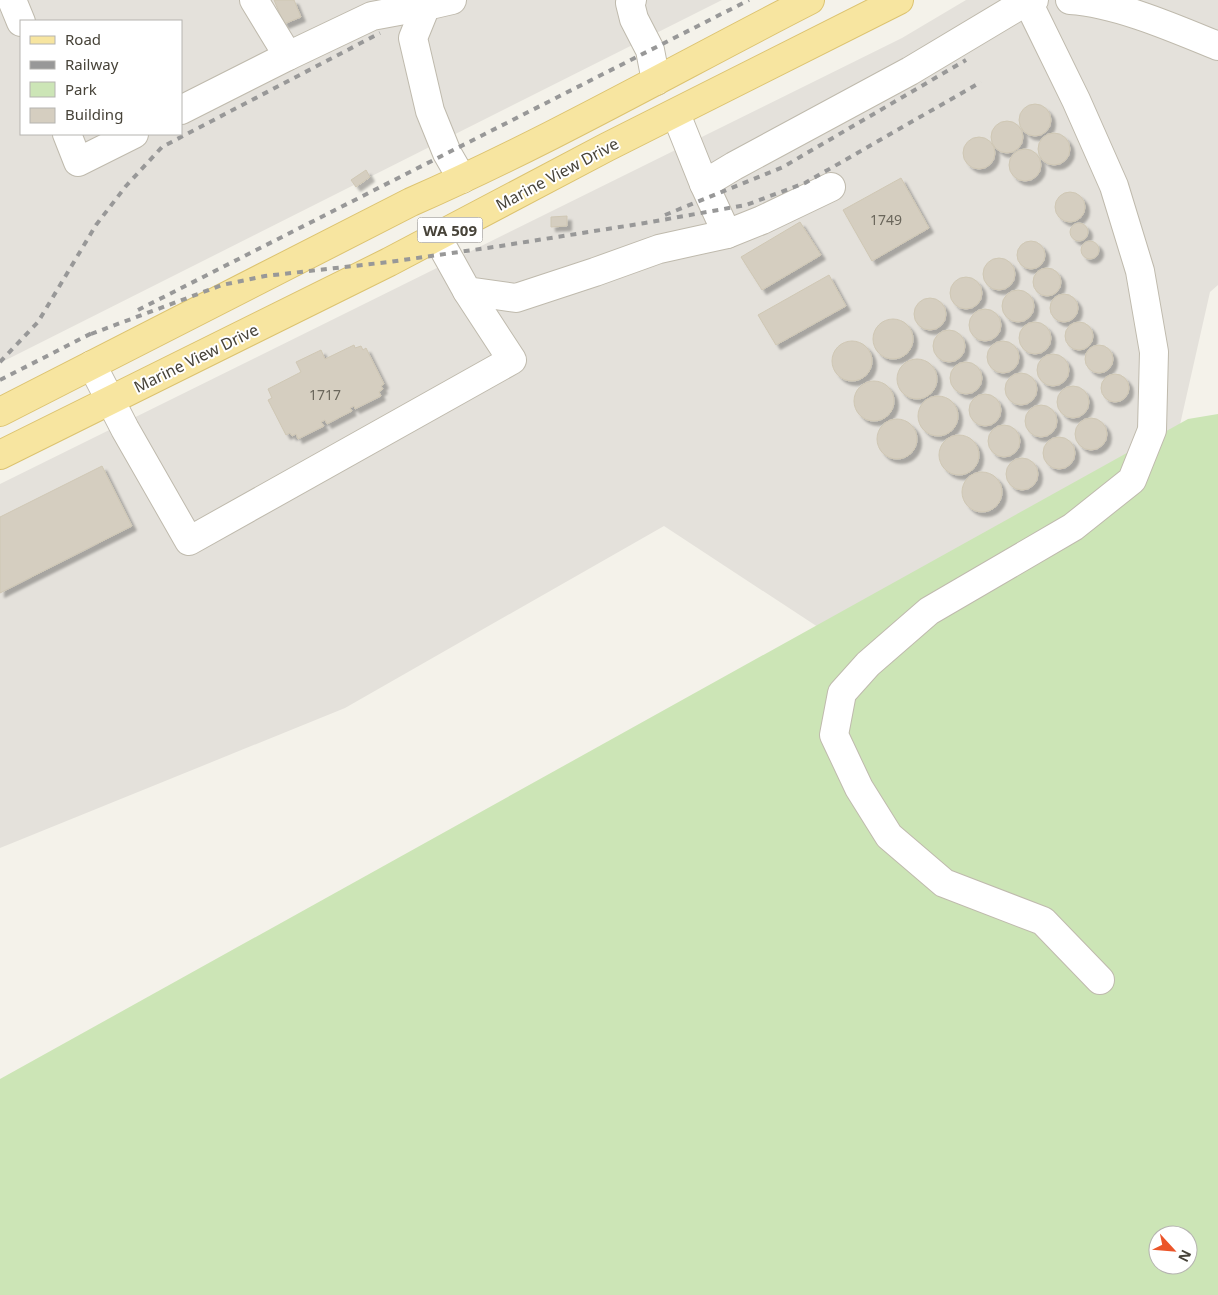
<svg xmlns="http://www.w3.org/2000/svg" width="1218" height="1295" viewBox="0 0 1218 1295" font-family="'Noto Sans',sans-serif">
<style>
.industrial{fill:#e4e1db;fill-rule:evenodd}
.green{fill:#cce5b6;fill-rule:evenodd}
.building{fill:#d5cec0;stroke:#cfc7b4;filter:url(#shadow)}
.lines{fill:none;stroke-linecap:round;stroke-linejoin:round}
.minor-casing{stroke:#bfbaad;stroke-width:30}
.major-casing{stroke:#dcc370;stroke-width:30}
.minor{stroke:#fff;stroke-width:28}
.major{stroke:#f7e5a0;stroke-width:28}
.rail{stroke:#989898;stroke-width:4;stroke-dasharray:6 6;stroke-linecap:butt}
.labels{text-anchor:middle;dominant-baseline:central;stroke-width:4;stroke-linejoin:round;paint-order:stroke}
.number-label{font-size:14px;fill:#6a665b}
.shield{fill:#fff;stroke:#7e7b74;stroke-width:1}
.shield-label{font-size:15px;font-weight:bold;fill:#474339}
.street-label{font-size:16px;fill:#474339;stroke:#fff}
</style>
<defs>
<filter id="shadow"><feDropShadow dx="4.5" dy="4.5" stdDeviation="1" flood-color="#0004"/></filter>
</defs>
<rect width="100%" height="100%" fill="#f4f2ea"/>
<g class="industrial">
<path d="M 0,0 L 722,0 L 0,363 ZM 21,21 L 181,21 L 181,134 L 21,134 Z"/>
<polygon points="966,0 1218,0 1218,285 1210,292 1172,460 856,652 664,526 345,708 0,848 0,484 902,38"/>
</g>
<path class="green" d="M 1218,414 L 1218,1295 L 0,1295 L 0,1079 L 1188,419 ZM 1158,1235 L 1188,1235 L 1188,1265 L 1158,1265 Z"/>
<g class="building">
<polygon points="274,0 294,0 301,17 284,24"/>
<circle cx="1035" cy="120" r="16"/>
<circle cx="1007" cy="137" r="16"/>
<circle cx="1054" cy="149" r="16"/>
<circle cx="979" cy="153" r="16"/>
<circle cx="1025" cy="165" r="16"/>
<polygon points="366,170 370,177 356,187 351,180"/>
<polygon points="901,178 929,228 872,261 843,210"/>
<circle cx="1070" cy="207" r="15"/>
<polygon points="567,216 567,226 551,227 551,217"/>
<polygon points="800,222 821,255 762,290 741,257"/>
<circle cx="1079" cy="232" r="9"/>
<circle cx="1090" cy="250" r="9"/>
<circle cx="1031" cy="255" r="14"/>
<circle cx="999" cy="274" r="16"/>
<circle cx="1047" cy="282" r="14"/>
<polygon points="829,275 846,306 776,345 758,315"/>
<circle cx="966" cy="293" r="16"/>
<circle cx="1018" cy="306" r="16"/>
<circle cx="1064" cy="308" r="14"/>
<circle cx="930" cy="314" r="16"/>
<circle cx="985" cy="325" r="16"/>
<circle cx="893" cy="339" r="20"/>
<circle cx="1035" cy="338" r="16"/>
<circle cx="1079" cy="336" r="14"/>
<circle cx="949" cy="346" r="16"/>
<circle cx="1003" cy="357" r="16"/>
<circle cx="852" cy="361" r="20"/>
<polygon points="354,345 355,348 361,346 363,350 366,348 384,384 381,386 383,389 379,392 381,396 355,409 354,406 350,408 352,411 327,424 325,420 321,422 324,426 298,439 296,434 292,436 290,433 286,435 268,400 272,398 268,389 301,372 296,362 321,350 325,359"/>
<circle cx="1099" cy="359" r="14"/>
<circle cx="1053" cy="370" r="16"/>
<circle cx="917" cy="379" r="20"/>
<circle cx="966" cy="378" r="16"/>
<circle cx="1021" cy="389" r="16"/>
<circle cx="1115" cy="388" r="14"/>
<circle cx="874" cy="401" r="20"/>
<circle cx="1073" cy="402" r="16"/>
<circle cx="985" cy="410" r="16"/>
<circle cx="938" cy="416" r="20"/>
<circle cx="1041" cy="421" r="16"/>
<circle cx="1091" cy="434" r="16"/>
<circle cx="897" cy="439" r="20"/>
<circle cx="1004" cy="441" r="16"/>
<circle cx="959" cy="455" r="20"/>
<circle cx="1059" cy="453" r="16"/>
<circle cx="1022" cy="474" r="16"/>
<polygon points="102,466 132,526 0,593 0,517"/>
<circle cx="982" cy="492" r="20"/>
</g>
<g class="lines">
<g class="minor-casing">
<g id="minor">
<polyline points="12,0 21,22"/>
<polyline points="254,0 288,56"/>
<polyline points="452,0 426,6 413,38 430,111 447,153 462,179"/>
<polyline points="632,0 630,3 634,19 650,50 656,81"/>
<polyline points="1027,0 1076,100 1114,186 1140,271 1154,352 1152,430 1132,480 1073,527 929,611 868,664 842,693 834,735 859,788 889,836 944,883 1043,921 1100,980"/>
<path d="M 1070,0 C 1117,3 1174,28 1218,46"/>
<polyline points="181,110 288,56 372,16 426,6 424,0"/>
<polyline points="676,114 704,184 727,234 762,220 831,187"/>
<polyline points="67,134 78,162 134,134"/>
<polyline points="704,184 734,166 910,71 1027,1 1034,0"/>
<polyline points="437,237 467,291 516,298 595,272 659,249 727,234"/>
<polyline points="92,365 125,429 189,541 512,360 467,291"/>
</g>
</g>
<g class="major-casing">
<g id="major">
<path d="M 0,412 L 411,202 C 548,142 677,68 810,0"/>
<polyline points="0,455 389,262 607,147 899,0"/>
</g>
</g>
<use href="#minor" class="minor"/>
<use href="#major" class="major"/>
<g class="rail">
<polyline points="665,215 783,167 966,60"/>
<polyline points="138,310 749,0"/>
<polyline points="91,334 222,285 265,276 389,262 494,247 645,223 746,205 805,183 981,82"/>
<polyline points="0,362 38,322 96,225 126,186 162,147 380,33"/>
<polyline points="0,380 96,331"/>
</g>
</g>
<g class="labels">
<g class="number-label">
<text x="886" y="219">1749</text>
<text x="325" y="394">1717</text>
</g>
<rect class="shield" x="417.5" y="217.5" width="65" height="25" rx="4"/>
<g class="shield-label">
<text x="450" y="230">WA 509</text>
</g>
<g class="street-label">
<text transform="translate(557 174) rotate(-28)">Marine View Drive</text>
<text transform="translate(196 358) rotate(-26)">Marine View Drive</text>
</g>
</g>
<rect x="20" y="20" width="162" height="115" fill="#ffffff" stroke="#b5b4b0"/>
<rect x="30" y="36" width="25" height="8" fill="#f7e5a0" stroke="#b5b4b0"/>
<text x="65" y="45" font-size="15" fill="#474339">Road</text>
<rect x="30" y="61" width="25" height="8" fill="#989898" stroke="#b5b4b0"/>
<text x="65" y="70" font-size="15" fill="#474339">Railway</text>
<rect x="30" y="82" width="25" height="15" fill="#cce5b6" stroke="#b5b4b0"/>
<text x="65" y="95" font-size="15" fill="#474339">Park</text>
<rect x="30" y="108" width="25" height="15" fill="#d5cec0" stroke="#b5b4b0"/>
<text x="65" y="120" font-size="15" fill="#474339">Building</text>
<g transform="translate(1173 1250) rotate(116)"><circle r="24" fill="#ffffff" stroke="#b5b4b0"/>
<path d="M0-4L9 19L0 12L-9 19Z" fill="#eb552a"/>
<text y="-8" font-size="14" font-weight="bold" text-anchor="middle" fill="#474339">N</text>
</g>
</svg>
